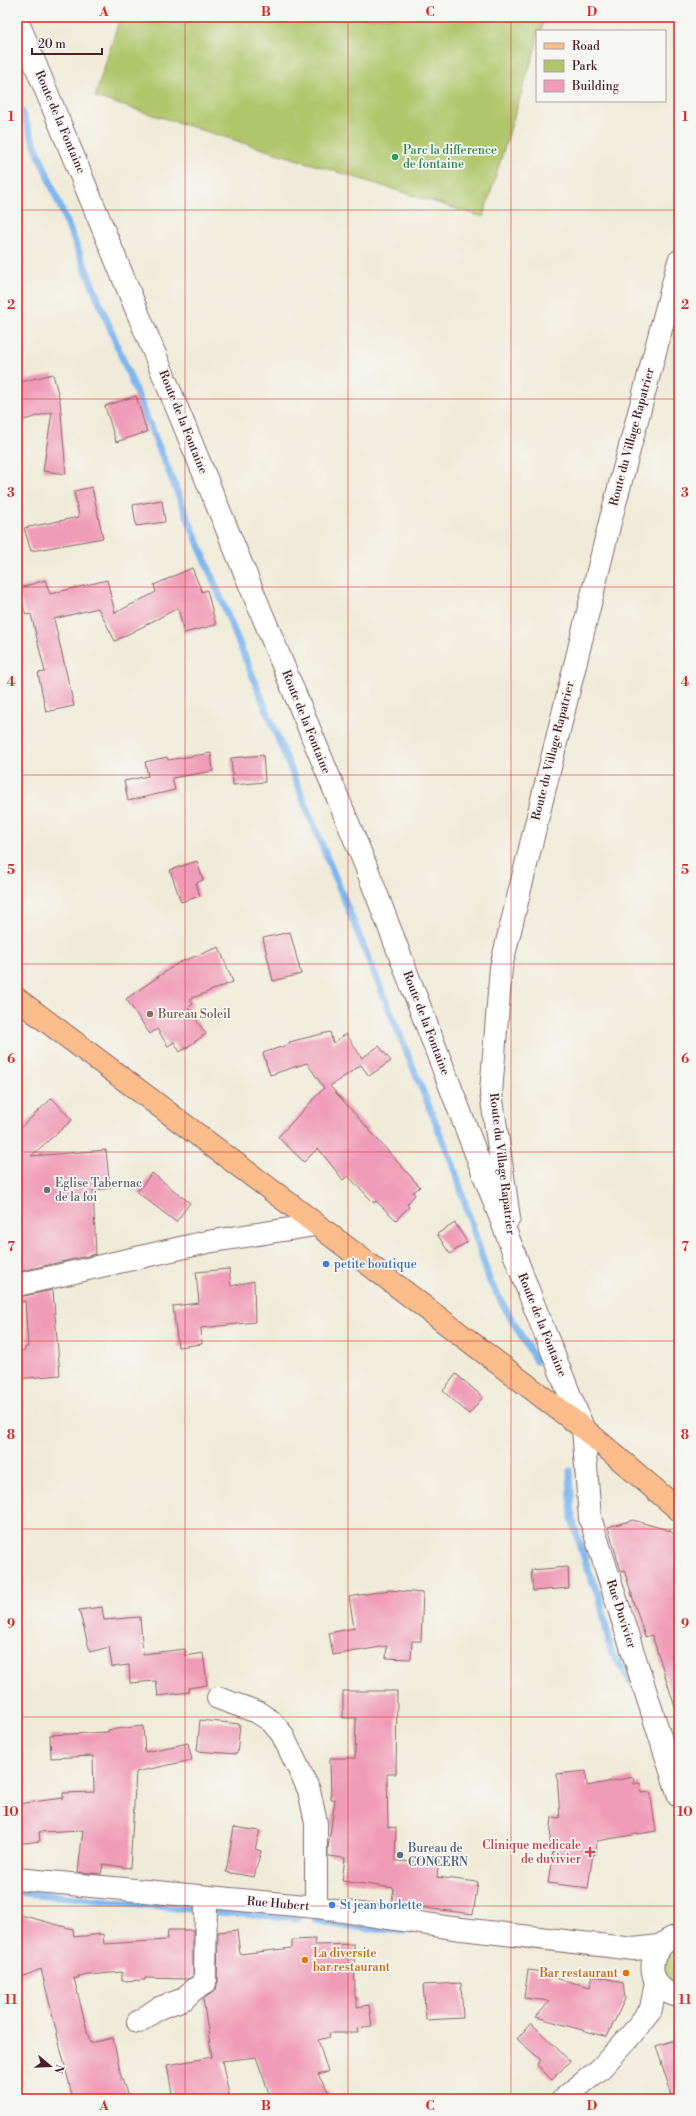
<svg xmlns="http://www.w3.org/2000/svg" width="696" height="2116" viewBox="0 0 696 2116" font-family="'Libre Bodoni',serif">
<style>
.green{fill:#b0c66a;stroke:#7d724a}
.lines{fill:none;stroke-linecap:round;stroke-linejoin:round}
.stream{stroke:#7eb6ee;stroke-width:7}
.building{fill:#f09bb7}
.minor-casing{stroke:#846668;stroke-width:24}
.major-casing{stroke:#846668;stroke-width:24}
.minor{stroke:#fff;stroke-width:22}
.major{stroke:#f9bc8a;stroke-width:22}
.grid{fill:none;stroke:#d62828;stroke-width:1;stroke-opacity:0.55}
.leisure-dot{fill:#2e9e5b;stroke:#f6f6f2;stroke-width:1.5}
.education-dot{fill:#8d6e63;stroke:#f6f6f2;stroke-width:1.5}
.worship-dot{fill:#6b7280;stroke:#f6f6f2;stroke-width:1.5}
.shop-dot{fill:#3f7fe0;stroke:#f6f6f2;stroke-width:1.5}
.health-dot{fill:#e0444e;stroke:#f6f6f2;stroke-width:1.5}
.service-dot{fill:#5c6f8a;stroke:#f6f6f2;stroke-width:1.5}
.food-dot{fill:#e8710a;stroke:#f6f6f2;stroke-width:1.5}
.labels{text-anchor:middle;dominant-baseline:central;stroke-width:3.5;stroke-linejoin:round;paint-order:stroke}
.street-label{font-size:12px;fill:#4a1f2b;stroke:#f6f6f2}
.leisure-label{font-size:12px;fill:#27864d;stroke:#f6f6f2;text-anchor:start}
.education-label{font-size:12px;fill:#785e54;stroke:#f6f6f2;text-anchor:start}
.worship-label{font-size:12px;fill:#5b616d;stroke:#f6f6f2;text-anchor:start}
.shop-label{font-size:12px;fill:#366cbe;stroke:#f6f6f2;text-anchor:start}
.health-label{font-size:12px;fill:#be3a42;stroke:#f6f6f2;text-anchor:end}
.service-label{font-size:12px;fill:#4e5e75;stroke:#f6f6f2;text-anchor:start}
.food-label{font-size:12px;fill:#c56008;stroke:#f6f6f2;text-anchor:start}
.neatline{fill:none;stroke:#d62828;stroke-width:1.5}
.grid-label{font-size:13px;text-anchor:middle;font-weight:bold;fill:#d62828}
</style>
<rect width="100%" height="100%" fill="#f6f6f2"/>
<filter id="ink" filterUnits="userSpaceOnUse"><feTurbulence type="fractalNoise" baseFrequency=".025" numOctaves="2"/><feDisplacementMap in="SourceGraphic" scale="8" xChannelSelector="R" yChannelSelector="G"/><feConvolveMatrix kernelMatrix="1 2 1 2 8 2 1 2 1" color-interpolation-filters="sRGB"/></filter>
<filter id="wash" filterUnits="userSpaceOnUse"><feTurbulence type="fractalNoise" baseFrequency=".012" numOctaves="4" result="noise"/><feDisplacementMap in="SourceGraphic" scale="16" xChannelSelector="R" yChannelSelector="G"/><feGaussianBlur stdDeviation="0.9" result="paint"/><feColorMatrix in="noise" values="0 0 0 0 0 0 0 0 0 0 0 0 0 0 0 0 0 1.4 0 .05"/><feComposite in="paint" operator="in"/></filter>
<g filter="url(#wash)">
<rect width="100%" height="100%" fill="#f0ebd8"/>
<g class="green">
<polygon points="120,17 545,17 541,31 537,31 537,43 483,217 95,97"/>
<path d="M 679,1946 L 679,1987 C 664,1983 658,1965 668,1953 C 670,1950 676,1948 679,1946 Z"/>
</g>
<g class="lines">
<g class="stream">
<polyline points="17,101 453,1165 490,1282 536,1361"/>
<polyline points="570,1471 572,1519 591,1579 599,1595 611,1651 635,1688"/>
<polyline points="17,1892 217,1912 298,1918"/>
<polyline points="316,1920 344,1926 403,1931"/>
</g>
</g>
<g id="blocks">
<g class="building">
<polygon points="53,374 60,401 66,474 43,471 52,412 17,422 17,383"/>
<polygon points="136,396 147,432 116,442 105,406"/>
<polygon points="92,487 103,538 31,551 24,528 79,517 74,491"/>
<polygon points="162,500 165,522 136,526 133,505"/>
<polygon points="192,568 202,592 207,590 216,625 184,633 178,608 115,641 98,608 54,619 74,706 46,712 38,673 45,672 31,614 26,615 17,589 45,580 50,594 107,580 115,613 156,592 154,585"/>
<polygon points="211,753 213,771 172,778 175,790 128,801 124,781 148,776 145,762 167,757 168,760"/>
<polygon points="263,755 265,782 233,785 231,758"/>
<polygon points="197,861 203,880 196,883 200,896 181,902 170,870"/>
<polygon points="290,932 301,974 273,981 263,938"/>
<polygon points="219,947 233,982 190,999 193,1004 188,1008 206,1034 180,1052 174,1042 168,1046 157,1029 150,1034 126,999 178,963"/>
<polygon points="330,1032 333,1043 346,1034 362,1058 379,1046 391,1061 369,1076 361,1065 330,1086 420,1187 413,1192 415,1195 407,1204 409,1207 396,1220 376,1201 374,1203 348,1176 343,1180 318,1148 304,1162 278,1137 324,1088 307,1063 270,1075 263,1053 290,1044 289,1042"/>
<polygon points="52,1098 72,1120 31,1156 106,1150 110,1188 93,1190 96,1254 17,1272 17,1131"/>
<polygon points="152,1173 190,1203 176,1222 137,1192"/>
<polygon points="455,1223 467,1242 450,1254 437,1234"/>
<polygon points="229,1269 231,1286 254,1281 255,1322 201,1328 202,1344 178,1347 173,1306 199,1303 196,1272"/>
<polygon points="53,1290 60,1375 17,1379 17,1351 25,1350 25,1347 28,1347 25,1301 20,1302 19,1297"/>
<polygon points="456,1374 483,1397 469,1414 443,1391"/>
<polygon points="633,1520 671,1531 679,1541 679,1706 675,1707 652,1635 645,1637 624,1570 621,1571 608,1527"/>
<polygon points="568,1567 569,1588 533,1591 531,1570"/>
<polygon points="389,1590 423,1593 421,1641 412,1641 411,1659 386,1658 387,1646 333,1655 329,1633 354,1628 349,1597"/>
<polygon points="102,1607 104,1620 140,1617 143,1654 185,1649 185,1656 203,1653 207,1685 189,1688 189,1692 158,1696 156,1681 130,1683 129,1665 112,1667 109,1647 90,1652 79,1610"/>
<polygon points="343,1691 397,1691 396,1774 387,1774 388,1827 396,1828 395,1861 419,1862 420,1858 439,1860 437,1877 478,1882 473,1914 417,1907 416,1910 391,1906 394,1888 342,1881 345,1858 328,1856 328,1848 335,1799 331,1799 330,1758 355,1758 356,1718 343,1718"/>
<polygon points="200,1720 240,1724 237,1754 197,1751"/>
<polygon points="143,1726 145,1752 188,1743 192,1760 136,1772 130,1868 103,1864 101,1874 78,1872 83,1830 39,1832 40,1841 17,1844 17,1804 63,1798 63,1793 94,1792 93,1756 51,1758 50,1735 108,1732 108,1730"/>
<polygon points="586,1771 587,1786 633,1777 634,1784 640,1783 641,1793 650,1792 656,1831 597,1841 596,1854 593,1854 588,1888 548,1883 553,1851 549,1850 552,1817 560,1818 557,1774"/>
<polygon points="234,1827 260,1831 255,1849 261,1851 254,1877 226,1872"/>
<polygon points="17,1914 73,1929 74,1937 103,1934 104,1944 167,1940 168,1930 193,1930 193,1976 188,1979 145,1978 145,1980 122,1981 122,1972 78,1976 79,1978 74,1978 90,2043 113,2038 121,2076 129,2099 73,2099 41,1969 17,1979"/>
<polygon points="237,1930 240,1954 292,1948 292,1940 315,1939 315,1945 354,1944 355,1998 357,1998 357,2007 369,2005 372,2026 357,2028 358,2033 329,2033 330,2037 318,2040 328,2072 318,2075 333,2099 271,2099 256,2057 222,2061 230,2099 173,2099 167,2065 212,2057 203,1999 216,1990 217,1984 218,1932"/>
<polygon points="528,1970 552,1973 551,1977 590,1987 593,1975 623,1983 625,1999 607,2037 536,2017 550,2001 524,1998"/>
<polygon points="461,1983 463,2018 426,2020 423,1985"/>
<polygon points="531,2023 570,2061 552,2080 537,2065 541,2060 517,2039"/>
<polygon points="679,2039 679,2099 673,2099 656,2046"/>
</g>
</g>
</g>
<g filter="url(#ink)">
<use href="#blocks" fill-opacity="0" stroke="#846668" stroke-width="1"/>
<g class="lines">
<g class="minor-casing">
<g id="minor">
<polyline points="17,20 365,864 535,1308 583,1428 590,1518 679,1796"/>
<polyline points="509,1218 491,1093 501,967 610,522 679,261"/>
<polyline points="17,1285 207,1242 315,1225"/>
<polyline points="218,1698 257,1712 271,1721 282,1734 309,1790 316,1823 316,1907"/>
<polyline points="17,1879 316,1907 453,1928 634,1949 659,1946"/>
<path d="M 679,1936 C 644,1944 643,1990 679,1996"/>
<polyline points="138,2022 159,2008 184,1999 193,1990 205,1983 206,1897"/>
<polyline points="563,2099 600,2069 631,2035 651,2009 656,1981"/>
</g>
</g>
<g class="major-casing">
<polyline id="major" points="17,999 291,1205 583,1428 679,1510"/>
</g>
<use href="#minor" class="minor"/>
<use href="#major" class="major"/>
</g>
</g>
<path class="grid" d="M 185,17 L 185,2099M 348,17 L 348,2099M 511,17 L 511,2099M 17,210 L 679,210M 17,399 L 679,399M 17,587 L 679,587M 17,775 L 679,775M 17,964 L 679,964M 17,1152 L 679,1152M 17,1341 L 679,1341M 17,1529 L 679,1529M 17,1717 L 679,1717M 17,1906 L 679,1906"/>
<circle class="leisure-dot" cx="395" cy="157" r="4"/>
<circle class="education-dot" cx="150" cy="1014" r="4"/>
<circle class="worship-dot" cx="47" cy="1190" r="4"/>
<g class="shop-dot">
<circle cx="326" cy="1264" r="4"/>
<circle cx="332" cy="1905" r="4"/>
</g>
<path class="health-dot" d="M588 1846h4v4h4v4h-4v4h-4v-4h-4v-4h4z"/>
<circle class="service-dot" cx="400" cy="1855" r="4"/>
<g class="food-dot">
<circle cx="305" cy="1960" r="4"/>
<circle cx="626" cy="1973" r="4"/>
</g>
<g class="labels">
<g class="street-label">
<text transform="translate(60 122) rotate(67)">Route de la Fontaine</text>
<text transform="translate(183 422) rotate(68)">Route de la Fontaine</text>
<text transform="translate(632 437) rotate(-75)">Route du Village Rapatrier</text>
<text transform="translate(306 722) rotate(68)">Route de la Fontaine</text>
<text transform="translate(553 751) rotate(-76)">Route du Village Rapatrier</text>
<text transform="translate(426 1023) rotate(69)">Route de la Fontaine</text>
<text transform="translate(502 1164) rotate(83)">Route du Village Rapatrier</text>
<text transform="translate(542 1325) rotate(68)">Route de la Fontaine</text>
<text transform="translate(621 1614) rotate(72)">Rue Duvivier</text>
<text transform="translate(278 1904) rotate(5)">Rue Hubert</text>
</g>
<g class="leisure-label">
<text x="403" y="150">Parc la difference<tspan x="403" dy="14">de fontaine</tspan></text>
</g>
<g class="education-label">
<text x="158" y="1014">Bureau Soleil</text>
</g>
<g class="worship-label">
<text x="55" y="1183">Eglise Tabernac<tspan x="55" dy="14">de la foi</tspan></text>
</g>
<g class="shop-label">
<text x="334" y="1264">petite boutique</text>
<text x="340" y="1905">St jean borlette</text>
</g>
<g class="health-label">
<text x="581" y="1845">Clinique medicale<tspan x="581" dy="14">de duvivier</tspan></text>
</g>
<g class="service-label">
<text x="408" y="1848">Bureau de<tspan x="408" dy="14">CONCERN</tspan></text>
</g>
<g class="food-label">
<text x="313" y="1953">La diversite<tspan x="313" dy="14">bar restaurant</tspan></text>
<text x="618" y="1973" text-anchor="end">Bar restaurant</text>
</g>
</g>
<rect width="696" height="2116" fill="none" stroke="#f6f6f2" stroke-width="44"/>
<rect x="536" y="30" width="130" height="72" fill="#f6f6f2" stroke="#b1a0a2"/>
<rect x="544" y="43" width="20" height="6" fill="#f9bc8a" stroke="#b1a0a2"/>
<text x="572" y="50" font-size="12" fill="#4a1f2b">Road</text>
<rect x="544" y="60" width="20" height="12" fill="#b0c66a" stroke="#b1a0a2"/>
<text x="572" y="70" font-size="12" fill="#4a1f2b">Park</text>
<rect x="544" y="80" width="20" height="12" fill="#f09bb7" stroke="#b1a0a2"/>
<text x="572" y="90" font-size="12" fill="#4a1f2b">Building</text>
<g transform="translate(50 2066) rotate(109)" stroke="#f6f6f2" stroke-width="3" paint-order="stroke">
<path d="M0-3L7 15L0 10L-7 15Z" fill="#4a1f2b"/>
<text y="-6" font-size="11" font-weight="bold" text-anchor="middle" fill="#4a1f2b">N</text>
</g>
<path d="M32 48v6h70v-6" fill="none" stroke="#4a1f2b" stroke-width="2"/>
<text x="38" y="48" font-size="12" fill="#4a1f2b" stroke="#f6f6f2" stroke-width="3" paint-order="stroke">20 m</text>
<rect x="22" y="22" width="652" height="2072" class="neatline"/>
<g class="grid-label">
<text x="104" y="16">A</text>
<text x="266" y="16">B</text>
<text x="430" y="16">C</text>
<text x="592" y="16">D</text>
<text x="11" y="121">1</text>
<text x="685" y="121">1</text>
<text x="11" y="309">2</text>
<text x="685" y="309">2</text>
<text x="11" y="497">3</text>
<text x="685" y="497">3</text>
<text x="11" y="686">4</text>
<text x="685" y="686">4</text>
<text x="11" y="874">5</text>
<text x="685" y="874">5</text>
<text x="11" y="1063">6</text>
<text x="685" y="1063">6</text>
<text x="11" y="1251">7</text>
<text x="685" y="1251">7</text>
<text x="11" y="1439">8</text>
<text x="685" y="1439">8</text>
<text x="11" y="1628">9</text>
<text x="685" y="1628">9</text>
<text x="11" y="1816">10</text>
<text x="685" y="1816">10</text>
<text x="11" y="2004">11</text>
<text x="685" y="2004">11</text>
<text x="104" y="2110">A</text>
<text x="266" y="2110">B</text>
<text x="430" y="2110">C</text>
<text x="592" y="2110">D</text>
</g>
</svg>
